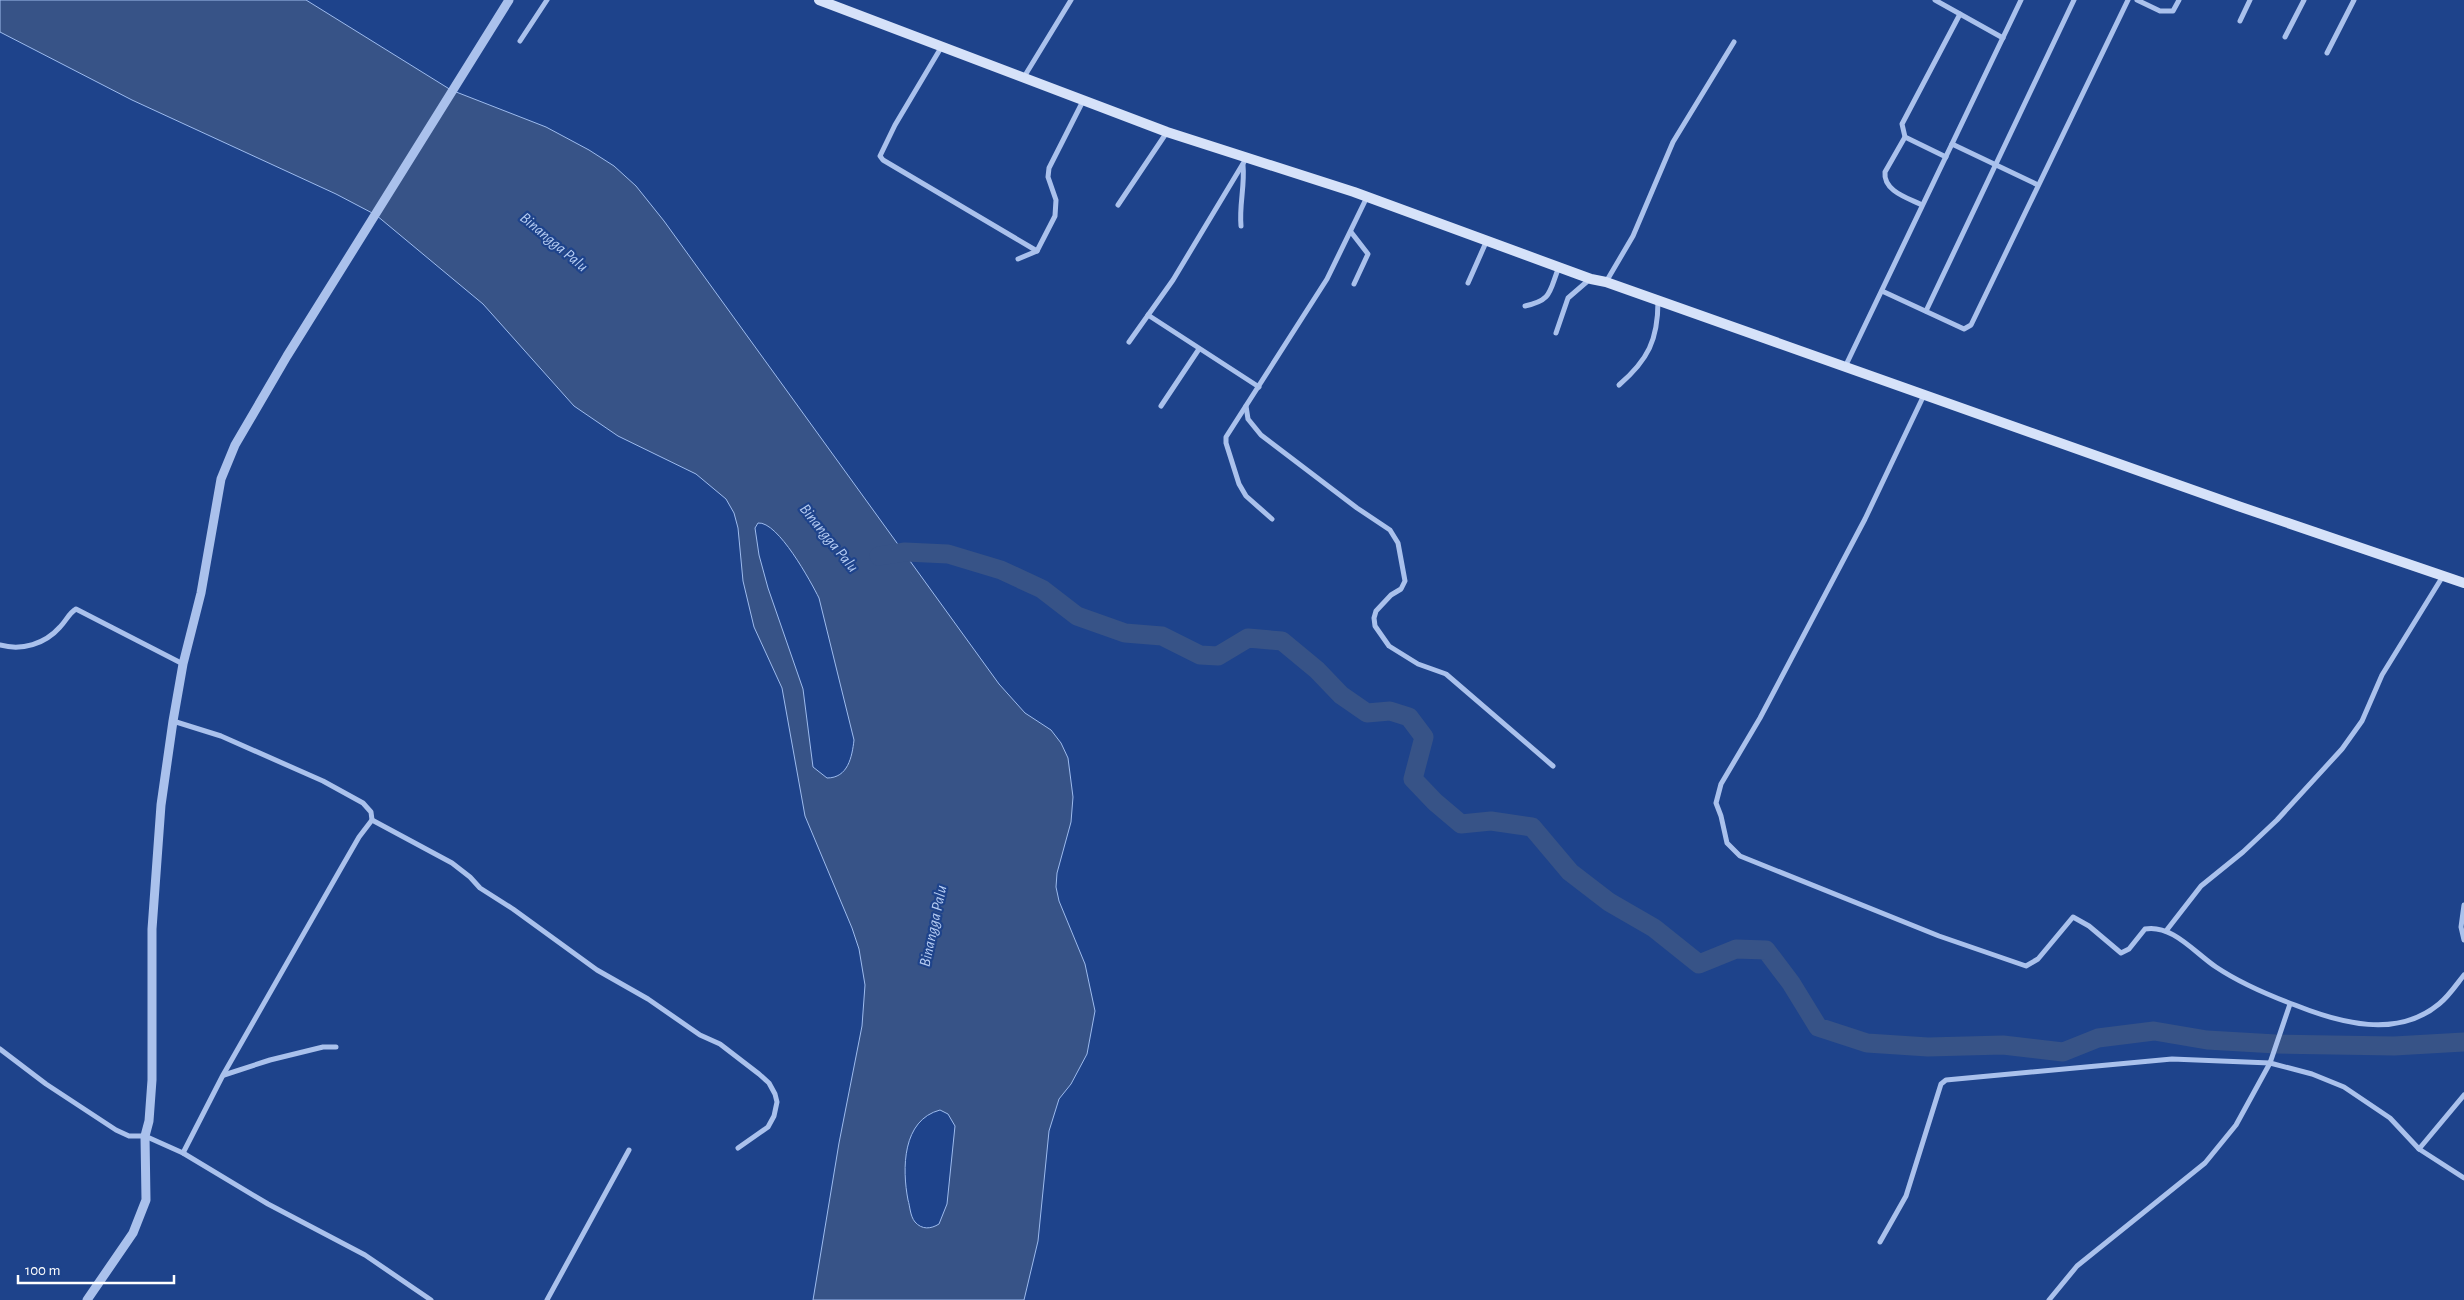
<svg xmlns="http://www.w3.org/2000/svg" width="2464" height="1300" viewBox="0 0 2464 1300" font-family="'Alegreya Sans',sans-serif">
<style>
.water{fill:#375387;stroke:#9dbbee;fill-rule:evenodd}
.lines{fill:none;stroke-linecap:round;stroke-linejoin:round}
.river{stroke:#375387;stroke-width:19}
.minor{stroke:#aac1ec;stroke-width:5}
.tertiary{stroke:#aac1ec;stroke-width:9}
.secondary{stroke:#d6e2f9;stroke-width:10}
.labels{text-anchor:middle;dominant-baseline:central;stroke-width:4.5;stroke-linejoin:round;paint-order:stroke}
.water-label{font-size:16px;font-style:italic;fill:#b5ccf3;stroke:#1e438b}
</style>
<rect width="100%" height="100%" fill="#1e438b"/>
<path class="water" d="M 0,0 L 306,0 L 451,90 L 546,127 L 589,150 L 614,166 L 636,186 L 664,221 L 999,684 L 1025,713 L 1051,730 L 1061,743 L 1068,758 L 1073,797 L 1071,822 L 1057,873 L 1056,887 L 1059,901 L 1085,964 L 1095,1011 L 1087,1054 L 1071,1084 L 1059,1099 L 1049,1131 L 1038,1241 L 1024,1300 L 813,1300 L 839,1143 L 862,1026 L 865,985 L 859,949 L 852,928 L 805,816 L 782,688 L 754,627 L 743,581 L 738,528 L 734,513 L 726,499 L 696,474 L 618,436 L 574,406 L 483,304 L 376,215 L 336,194 L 132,100 L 0,32 ZM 758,523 C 778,521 811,582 819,598 L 854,740 C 852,757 848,778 827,778 L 813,767 L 803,689 L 768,588 L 759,555 L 755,528 ZM 940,1110 L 948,1114 L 955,1126 L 947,1204 L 939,1224 C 931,1229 922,1230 915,1222 C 910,1216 910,1206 908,1200 C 902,1169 902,1120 940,1110 Z"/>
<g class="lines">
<polyline class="river" points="879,556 905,552 948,554 1001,570 1042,589 1077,616 1125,633 1162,636 1200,655 1218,656 1248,638 1282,641 1317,670 1341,695 1367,713 1390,711 1409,717 1424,737 1413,779 1435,802 1461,824 1491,821 1532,827 1570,872 1609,902 1654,928 1699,964 1736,949 1766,950 1791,983 1818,1027 1867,1043 1928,1047 2003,1045 2063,1052 2098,1038 2154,1031 2207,1040 2276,1044 2394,1046 2464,1042"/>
<g class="minor">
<polyline points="1935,0 2003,38"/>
<polyline points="2137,0 2160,11 2173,11 2179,0"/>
<polyline points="2240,21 2250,0"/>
<polyline points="2285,37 2304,0"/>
<polyline points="520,41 547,0"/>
<polyline points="942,46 895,125 880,156 883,160 1037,251"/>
<polyline points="2327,53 2354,0"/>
<polyline points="1024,77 1071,0"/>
<path d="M 1905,137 L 1885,172 C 1883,191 1908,198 1922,205"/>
<polyline points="1952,144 2038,185"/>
<polyline points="1946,157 1905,137 1902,124 1960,14"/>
<polyline points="1118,205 1167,132"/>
<path d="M 1241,226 C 1239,205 1245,186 1243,165"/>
<polyline points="1351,232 1368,254 1354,284"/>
<polyline points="1018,259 1037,251 1055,216 1056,200 1048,177 1049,168 1084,99"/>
<polyline points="1606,282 1633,236 1673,142 1734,42"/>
<polyline points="1468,283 1487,240"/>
<polyline points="1882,291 1964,329 1971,325 2128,0"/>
<path d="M 1525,306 C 1553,300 1549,291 1559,267"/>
<polyline points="1926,311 2074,0"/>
<polyline points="1148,315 1259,387"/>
<polyline points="1556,333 1568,298 1590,279"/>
<polyline points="1129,342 1173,280 1247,157"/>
<polyline points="1845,367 2021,0"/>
<path d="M 1619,385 C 1648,360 1658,340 1658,301"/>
<path d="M 1924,395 L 1865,519 L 1760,718 L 1721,784 L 1716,803 L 1721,816 L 1727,843 L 1740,856 L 1939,936 L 2026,966 L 2038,959 L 2073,917 L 2089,926 L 2121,953 L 2129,949 L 2145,929 C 2172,924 2195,953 2216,967 C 2240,983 2268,995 2295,1005 C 2340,1023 2397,1039 2439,1004 C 2449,996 2456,985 2464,975"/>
<polyline points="1161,406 1199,349"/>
<polyline points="1246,406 1248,419 1261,435 1357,508 1390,530 1398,543 1405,581 1401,589 1391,595 1376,611 1374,618 1375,626 1389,646 1418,664 1446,674 1553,766"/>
<polyline points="1272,519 1246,496 1239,484 1226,443 1226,437 1327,279 1367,197"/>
<path d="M 0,645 C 22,651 45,644 60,627 C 66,621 69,613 76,609 L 183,664"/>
<polyline points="173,721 221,736 323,781 363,803 371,812 372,820 359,837 340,870 223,1075 183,1153"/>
<polyline points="372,820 452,863 470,877 480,888 513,909 597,970 648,999 700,1035 720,1044 759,1074 769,1083 775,1094 777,1102 774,1116 768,1127 738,1148"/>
<polyline points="2464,905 2461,927 2464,940"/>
<polyline points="2166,931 2201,886 2243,852 2277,820 2342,749 2362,721 2382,675 2443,576"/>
<polyline points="0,1049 46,1084 116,1130 129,1136 145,1136 183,1153 268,1204 365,1255 431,1300"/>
<polyline points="224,1075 270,1060 323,1047 336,1047"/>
<polyline points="2419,1149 2464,1095"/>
<polyline points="1880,1242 1906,1196 1941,1084 1946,1080 2172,1059 2270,1063 2290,1004"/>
<polyline points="547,1300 629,1150"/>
<polyline points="2049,1300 2077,1266 2205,1163 2236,1125 2270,1063 2312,1074 2344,1087 2390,1118 2419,1149 2464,1178"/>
</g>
<polyline class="tertiary" points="87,1300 133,1233 146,1200 145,1136 149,1121 152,1080 152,929 161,805 173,721 183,664 201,593 221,479 235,445 287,356 509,0"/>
<polyline class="secondary" points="819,0 1167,132 1354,192 1591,279 1606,282 2238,506 2464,583"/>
</g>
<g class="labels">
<g class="water-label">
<text transform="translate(554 242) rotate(40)">Binangga Palu</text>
<text transform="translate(829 538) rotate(51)">Binangga Palu</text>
<text transform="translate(933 926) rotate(-78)">Binangga Palu</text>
</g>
</g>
<path d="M18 1275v8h156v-8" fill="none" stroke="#ffffff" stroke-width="2.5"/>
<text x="25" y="1275" font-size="15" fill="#ffffff" stroke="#1e438b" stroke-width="4" paint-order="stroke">100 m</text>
</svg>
